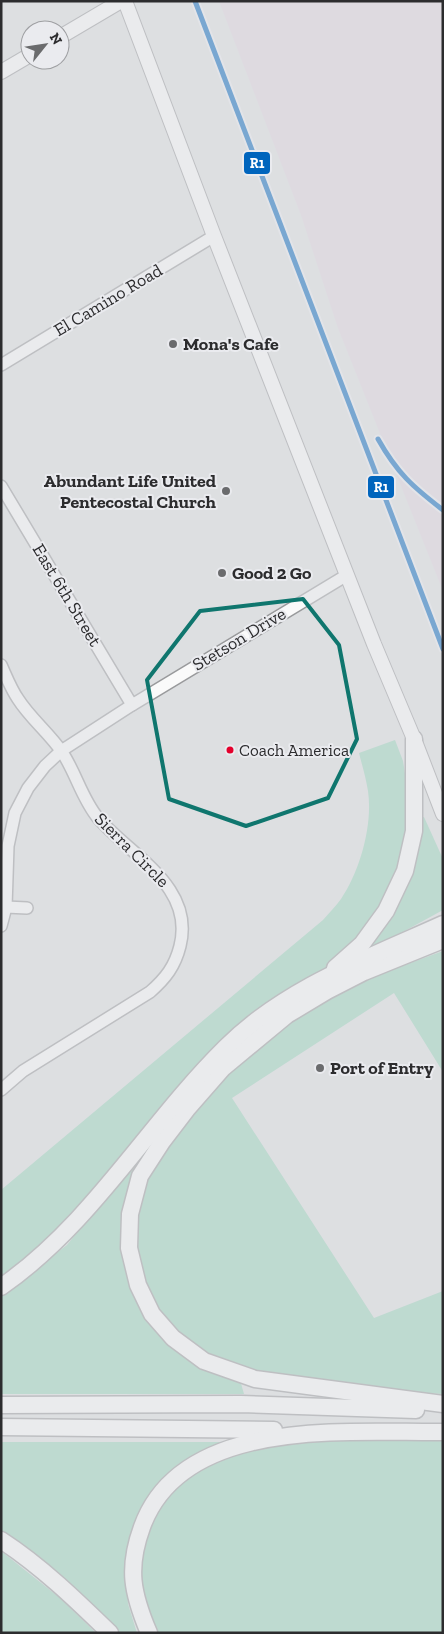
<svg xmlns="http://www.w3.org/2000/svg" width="444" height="1634" viewBox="0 0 444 1634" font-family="'Zilla Slab',serif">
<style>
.industrial{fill:#e0d5de}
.green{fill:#9ad4ba}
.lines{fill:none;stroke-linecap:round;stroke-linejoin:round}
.minor-casing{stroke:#999a9c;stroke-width:14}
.major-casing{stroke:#999a9c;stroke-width:16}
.highway-casing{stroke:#999a9c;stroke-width:19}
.minor{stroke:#fafafa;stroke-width:11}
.major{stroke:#fafafa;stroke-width:14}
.highway{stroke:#fafafa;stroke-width:16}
.rail-1-casing{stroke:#eaebef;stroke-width:9}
.rail-1{stroke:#0065bd;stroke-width:5}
.marked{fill:none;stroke:#0f766e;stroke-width:4;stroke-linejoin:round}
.poi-dot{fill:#6a6b6d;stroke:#eaebef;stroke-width:2}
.bus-dot{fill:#e4002b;stroke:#eaebef;stroke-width:2}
.labels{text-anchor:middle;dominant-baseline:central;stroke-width:4;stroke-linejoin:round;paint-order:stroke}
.bus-label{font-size:17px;fill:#2c2c2e;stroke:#eaebef;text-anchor:start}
.street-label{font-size:18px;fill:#2c2c2e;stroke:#eaebef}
.poi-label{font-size:18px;font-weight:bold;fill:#2c2c2e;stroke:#eaebef;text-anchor:start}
.line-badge{stroke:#eaebef;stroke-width:2}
.badge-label{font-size:14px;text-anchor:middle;font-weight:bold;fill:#fff}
</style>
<rect width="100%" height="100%" fill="#dddfe1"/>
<polygon class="industrial" points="219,1 443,1 443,591 338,328 301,215"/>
<g class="green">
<path d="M 395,740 L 403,761 L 408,792 L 407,829 L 399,869 L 382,908 L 358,942 L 333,964 L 259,1009 L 200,1061 L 87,1204 L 1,1282 L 1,1190 L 323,920 C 329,913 336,906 341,899 C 360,871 373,825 368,791 C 366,778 362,765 359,753 Z"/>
<polygon points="424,817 443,859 443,910 357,957 420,818"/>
<polygon points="443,951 443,1072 394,993 232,1098 374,1318 443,1291 443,1394 365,1390 228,1368 173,1332 149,1296 136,1250 139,1202 149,1175 164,1149 217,1084 282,1027 327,999 372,977"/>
<polygon points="144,1149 148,1153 122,1248 130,1285 145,1318 240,1380 244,1394 1,1394 1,1295 67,1245"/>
<polygon points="443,1436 443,1633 155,1633 139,1582 143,1540 161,1504 188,1474 259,1443"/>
<polygon points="1,1442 234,1442 163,1484 126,1574 128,1604 137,1633 119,1633 67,1582 1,1533"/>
<polygon points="1,1551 60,1598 96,1633 1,1633"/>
</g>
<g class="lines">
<g class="minor-casing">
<g id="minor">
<polyline points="1,365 214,236"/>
<polyline points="1,486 132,705"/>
<path d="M 1,665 C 6,676 11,689 18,699 C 30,718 49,733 62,752 C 76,773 82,799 98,818 C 131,856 195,886 180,946 C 175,966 166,978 150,992 L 23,1071 L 1,1090"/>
<polyline points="6,907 27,908"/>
<polyline points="1,926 6,907 8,846 15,813 28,788 45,766 61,751 132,705 347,575"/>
</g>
</g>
<g class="major-casing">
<g id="major">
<polyline points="125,1 214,236 374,644 414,739 443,814"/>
<polyline points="60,37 121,1"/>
<polyline points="1,72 30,55"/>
</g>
</g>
<g class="highway-casing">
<g id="highway">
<polyline points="443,940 364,972 327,991 287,1015 223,1068 188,1108 162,1142 140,1176 130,1214 129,1248 138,1285 152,1314 173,1338 204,1361 255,1379 443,1404"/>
<polyline points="335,968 362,944 386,911 405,871 414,831 414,739"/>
<path d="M 1,1287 C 93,1223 148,1124 226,1047 C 285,988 368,958 443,924"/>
<polyline points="1,1405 241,1404 416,1410"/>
<polyline points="1,1427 274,1430"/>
<path d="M 1,1540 C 41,1566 76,1600 110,1633"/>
<path d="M 149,1633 C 132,1593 127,1568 142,1527 C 182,1416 348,1433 443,1432"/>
</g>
</g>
<use href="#minor" class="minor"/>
<use href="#major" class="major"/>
<use href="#highway" class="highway"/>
<g class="rail-1-casing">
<g id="rail-1">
<polyline points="195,1 443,649"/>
<path d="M 378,439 C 397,473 413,487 443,510"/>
</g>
</g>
<use href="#rail-1" class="rail-1"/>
</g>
<path d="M0 0H444V1634H0ZM 303,599 L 339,645 L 357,739 L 328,798 L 246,826 L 169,799 L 147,680 L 200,611 Z" fill="#dddfe1" fill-opacity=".55" fill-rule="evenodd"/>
<path class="marked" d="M 303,599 L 339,645 L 357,739 L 328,798 L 246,826 L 169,799 L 147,680 L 200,611 Z"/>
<g class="poi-dot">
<circle cx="173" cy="344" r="5"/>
<circle cx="226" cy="491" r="5"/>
<circle cx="222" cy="573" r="5"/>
<circle cx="320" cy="1068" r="5"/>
</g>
<circle class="bus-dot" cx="230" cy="750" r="4.5"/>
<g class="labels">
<g class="bus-label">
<text x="239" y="750">Coach America</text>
</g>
<g class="street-label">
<text transform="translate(108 300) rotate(-31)">El Camino Road</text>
<text transform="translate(67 595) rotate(59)">East 6th Street</text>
<text transform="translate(239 639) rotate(-31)">Stetson Drive</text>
<text transform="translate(132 850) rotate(45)">Sierra Circle</text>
</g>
<g class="poi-label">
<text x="183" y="344">Mona's Cafe</text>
<text x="216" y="481" text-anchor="end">Abundant Life United<tspan x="216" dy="21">Pentecostal Church</tspan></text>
<text x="232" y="573">Good 2 Go</text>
<text x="330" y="1068">Port of Entry</text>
</g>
</g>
<g class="line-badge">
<rect x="243" y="151" width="28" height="24" rx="5" fill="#0065bd"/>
<rect x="367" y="475" width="28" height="24" rx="5" fill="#0065bd"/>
</g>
<g class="badge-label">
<text x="257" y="168">R1</text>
<text x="381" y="492">R1</text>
</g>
<rect width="444" height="1634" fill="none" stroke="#2c2c2e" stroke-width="5"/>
<g transform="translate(45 45) rotate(60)"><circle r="24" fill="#eaebef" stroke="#9e9fa2"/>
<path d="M0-4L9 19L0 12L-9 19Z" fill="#6a6b6d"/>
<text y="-8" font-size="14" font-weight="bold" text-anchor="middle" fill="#2c2c2e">N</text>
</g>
</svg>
